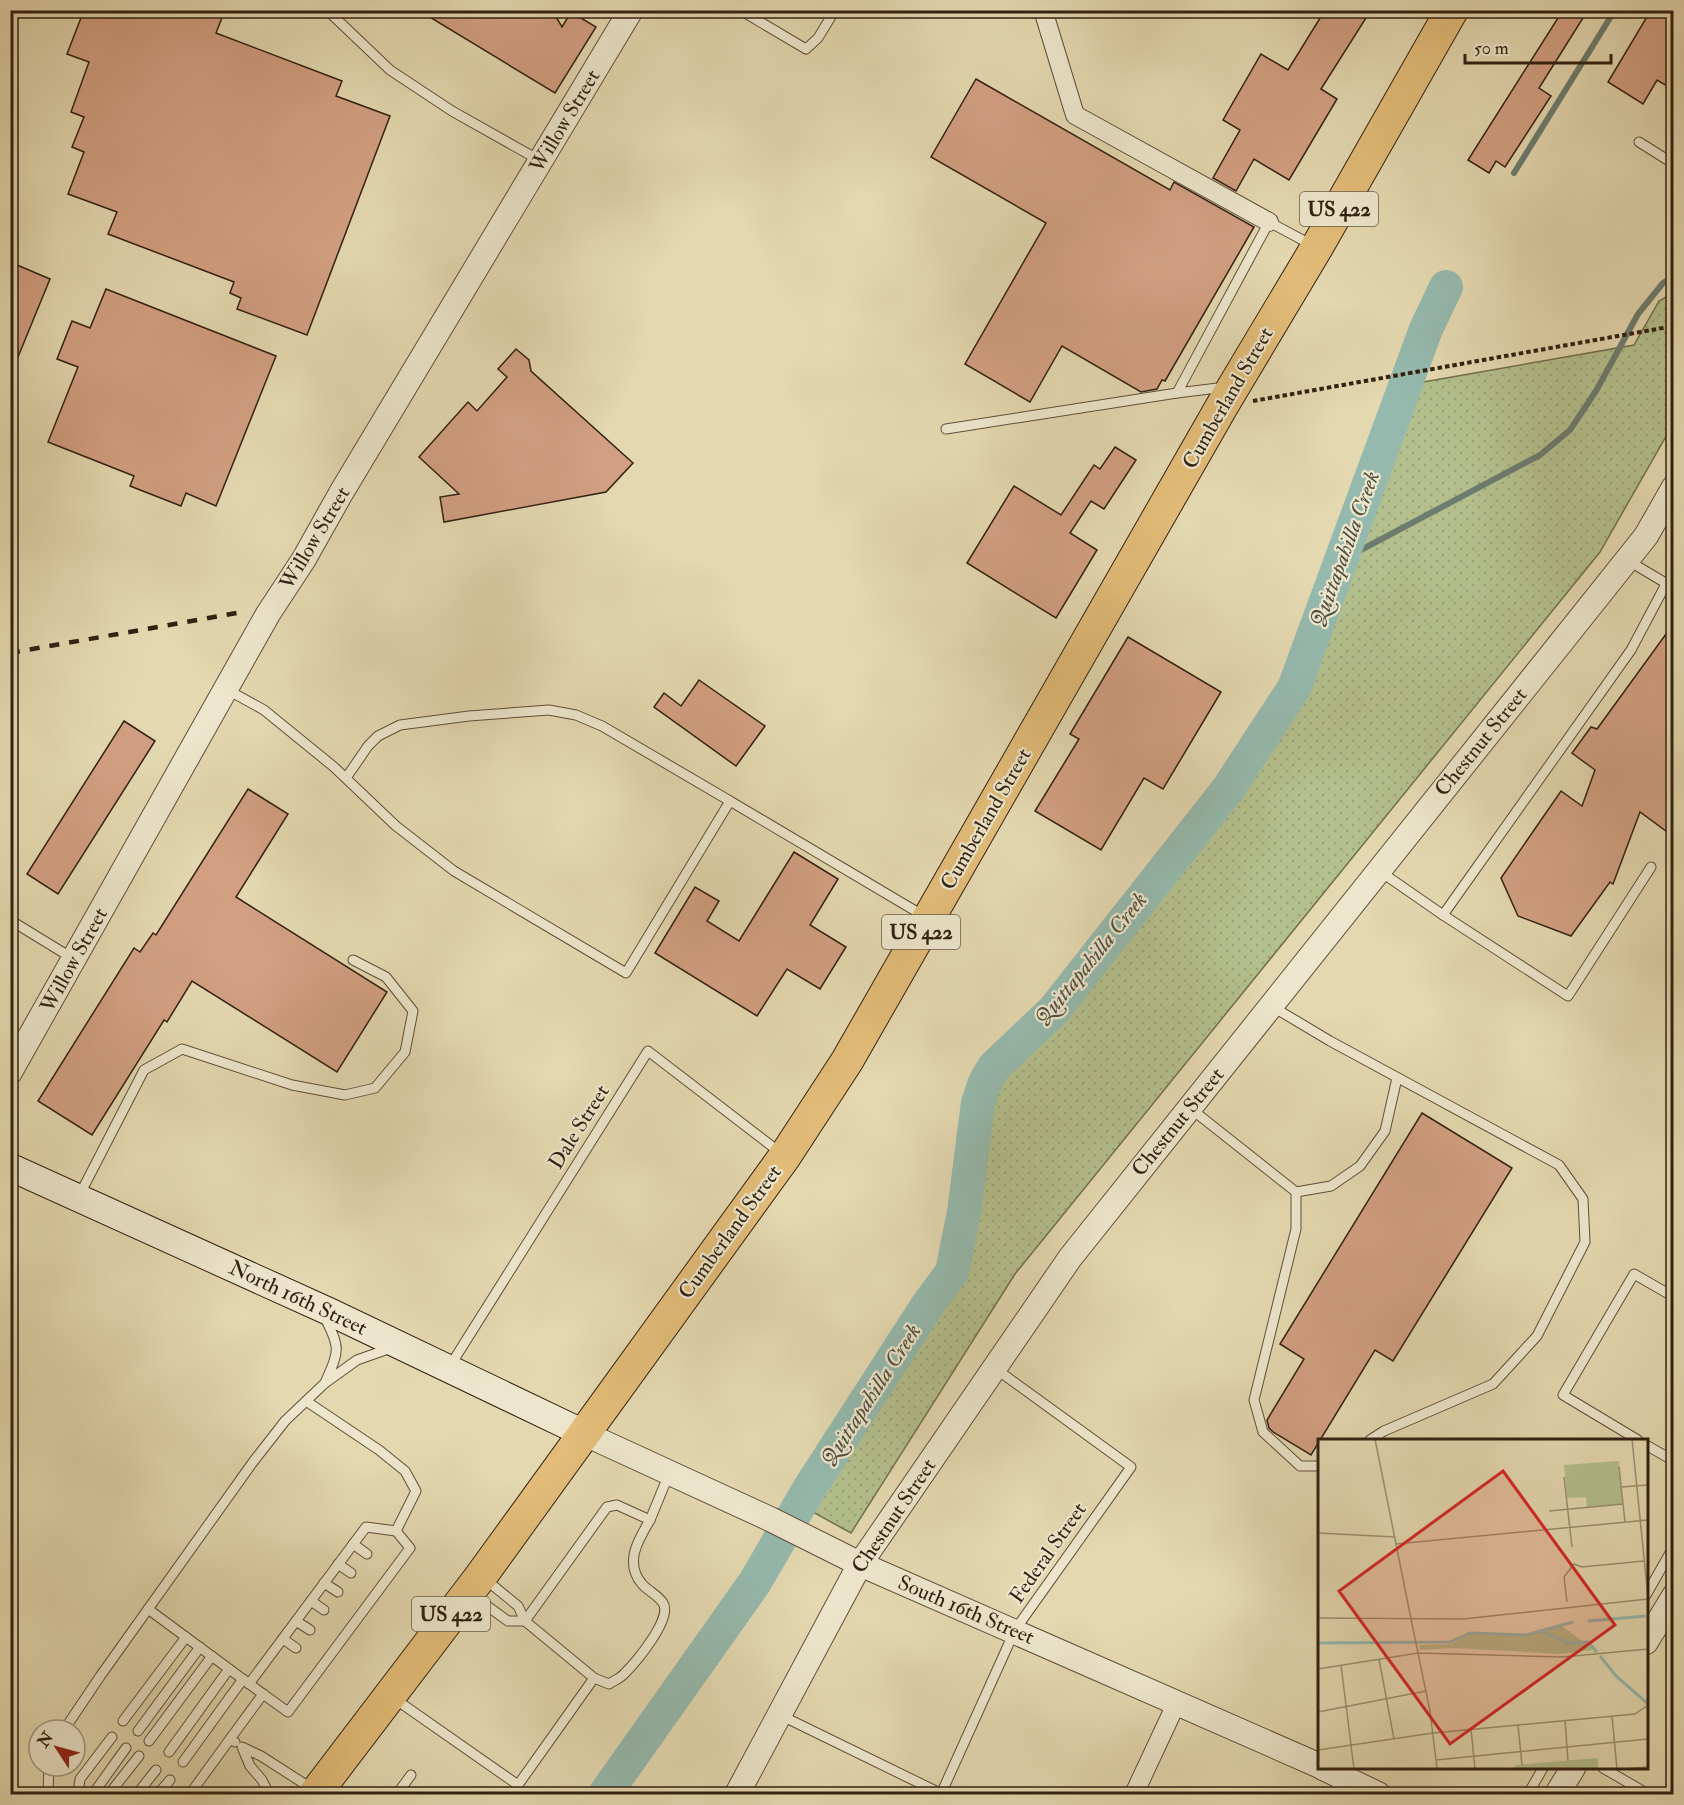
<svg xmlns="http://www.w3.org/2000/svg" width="1684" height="1805" viewBox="0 0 1684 1805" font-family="'IM FELL Double Pica',serif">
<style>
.grass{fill:url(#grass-dots);stroke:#72704e;stroke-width:1.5}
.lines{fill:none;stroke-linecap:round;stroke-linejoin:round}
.stream{stroke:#6d7c6f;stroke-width:6}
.river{stroke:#95b9ad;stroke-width:34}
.building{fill:#d29f82;stroke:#322111;stroke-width:1.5}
.service-casing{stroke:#5e4f39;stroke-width:11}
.minor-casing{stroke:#5e4f39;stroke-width:20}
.tertiary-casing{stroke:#5e4f39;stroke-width:26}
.secondary-casing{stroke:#322111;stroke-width:29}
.trunk-casing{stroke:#322111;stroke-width:34}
.path{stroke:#322111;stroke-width:4;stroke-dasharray:4.5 3;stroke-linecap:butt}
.service{stroke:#ede6cc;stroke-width:9}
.minor{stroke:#ede6cc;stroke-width:18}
.tertiary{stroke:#ede6cc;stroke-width:24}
.secondary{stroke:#ede6cc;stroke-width:27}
.trunk{stroke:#e2bc78;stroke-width:32}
.rail{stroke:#322111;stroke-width:4.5;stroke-dasharray:10 10;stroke-linecap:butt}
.labels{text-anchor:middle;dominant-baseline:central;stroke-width:4.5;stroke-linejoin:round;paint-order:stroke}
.shield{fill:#ede6cc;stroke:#6a5c49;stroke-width:1.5}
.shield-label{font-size:20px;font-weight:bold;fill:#322111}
.street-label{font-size:21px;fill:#322111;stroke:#ede6cc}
.water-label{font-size:22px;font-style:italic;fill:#504f40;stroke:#ede6cc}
.inset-river{fill:none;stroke:#95b9ad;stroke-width:3}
.inset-road{fill:none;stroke:#9d8f70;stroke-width:1.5}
.view{fill:#d62828;fill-opacity:0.15;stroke:#d62828;stroke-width:3}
.inset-edge{fill:none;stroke:#322111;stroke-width:3}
</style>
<defs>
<pattern id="grass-dots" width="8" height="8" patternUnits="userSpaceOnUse" patternTransform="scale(1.5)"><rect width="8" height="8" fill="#b3bf8c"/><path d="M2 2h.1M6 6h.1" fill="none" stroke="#9aa478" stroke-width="1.8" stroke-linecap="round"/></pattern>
</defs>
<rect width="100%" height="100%" fill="#e4d8b0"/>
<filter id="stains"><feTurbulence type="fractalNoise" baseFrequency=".00333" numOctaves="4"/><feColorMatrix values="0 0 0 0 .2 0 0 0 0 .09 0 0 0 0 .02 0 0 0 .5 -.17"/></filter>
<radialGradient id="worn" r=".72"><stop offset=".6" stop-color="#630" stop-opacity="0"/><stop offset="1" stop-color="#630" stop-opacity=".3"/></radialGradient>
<polygon class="grass" points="1673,293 1673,424 1600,552 1015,1274 851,1533 811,1511 963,1277 991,1097 1000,1077 1064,1016 1243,787 1302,693 1418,383 1634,345 1659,301"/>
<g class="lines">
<g class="stream">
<polyline points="1514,173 1615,10"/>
<polyline points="1342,560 1540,455 1570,430 1596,391 1638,314 1663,283 1674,276"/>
</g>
<polyline class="river" points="605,1794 755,1582 809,1489 927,1306 952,1272 964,1212 978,1103 985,1082 994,1067 1054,1010 1228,789 1294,688 1426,329 1446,287"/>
</g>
<g class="building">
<polygon points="84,10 225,10 216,33 342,81 336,96 390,116 307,335 237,309 241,298 230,293 234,282 108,234 117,212 68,194 84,152 72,147 84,117 71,112 89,62 67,54"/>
<polygon points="418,10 552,10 562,27 571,12 596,27 555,93"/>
<polygon points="1325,10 1371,10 1321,89 1337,99 1289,180 1254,159 1236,191 1213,178 1240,130 1223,120 1261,54 1288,70"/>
<polygon points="1563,10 1588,10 1539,88 1551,96 1505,167 1496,161 1489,173 1468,160"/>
<polygon points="1651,10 1674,10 1674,90 1657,80 1643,104 1608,82"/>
<polygon points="976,79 1170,190 1174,182 1254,227 1165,381 1162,380 1157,389 1141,392 1062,346 1030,402 965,364 1046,223 931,157"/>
<polygon points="10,262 50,279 11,374 10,374"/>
<polygon points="106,289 276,356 216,506 186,493 181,506 130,486 134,476 48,442 78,367 57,359 72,321 90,328"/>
<polygon points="516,349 529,360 531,371 633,463 606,492 444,522 440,497 459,494 419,457 468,402 477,411 507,377 498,369"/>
<polygon points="1115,447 1136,460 1104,509 1091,501 1070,533 1097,550 1056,618 967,563 1014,486 1061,515 1094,465 1100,469"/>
<polygon points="1674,623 1674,837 1640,812 1613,884 1610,882 1571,936 1518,916 1501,878 1561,791 1582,806 1595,770 1572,753 1591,727 1597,729"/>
<polygon points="1128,637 1221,692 1163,789 1144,778 1101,850 1035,811 1079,739 1070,734"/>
<polygon points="699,680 765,726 736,766 654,707 664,693 681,706"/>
<polygon points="124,721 155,741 58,894 27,874"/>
<polygon points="248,789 288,814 236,897 387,992 337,1072 192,981 167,1022 164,1020 92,1135 38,1101 134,948 140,952 153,933 156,935"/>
<polygon points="794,852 838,879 810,925 846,947 820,989 787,969 757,1016 655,953 695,887 719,901 707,921 739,941"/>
<polygon points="1422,1113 1512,1168 1393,1361 1375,1350 1311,1455 1273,1432 1269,1428 1267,1420 1304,1359 1280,1344"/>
</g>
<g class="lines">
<g class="service-casing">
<g id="service">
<polyline points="327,10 390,70 452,111 539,160"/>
<polyline points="740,10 806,49 818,38 835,10"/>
<polyline points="1639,142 1674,164"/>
<polyline points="1226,387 1177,393 1269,222 1312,245"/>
<polyline points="946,429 1177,393"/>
<polyline points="1627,560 1674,588"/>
<polyline points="226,689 264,710 334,767 396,826 454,871 626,973 730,801 924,916"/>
<polyline points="346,778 368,746 378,736 400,725 469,716 549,710 576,715 602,726 730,801"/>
<polyline points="1381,872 1443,915 1631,650 1666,584"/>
<polyline points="1443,915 1568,996 1651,867"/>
<polyline points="10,920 72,958"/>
<polyline points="1273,1007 1330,1041 1559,1165 1583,1199 1585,1242 1537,1336 1493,1384 1384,1431 1370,1440"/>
<polyline points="1190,1108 1296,1192 1296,1229 1254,1400 1263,1432 1300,1466 1320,1466"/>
<polyline points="1296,1192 1331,1186 1360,1166 1385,1131 1397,1078"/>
<polyline points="79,1196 144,1070 182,1049 292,1085 345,1095 375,1088 405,1052 413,1011 386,977 353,960"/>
<path d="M 325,1318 C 341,1349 339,1351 325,1383 L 357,1360 L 391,1348"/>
<polyline points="450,1366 648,1051 782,1154"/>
<polyline points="306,1401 379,1450 405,1471 416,1491 396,1531"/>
<polyline points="1638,1440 1563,1395 1634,1274 1674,1297"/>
<polyline points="1646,1445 1674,1461"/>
<polyline points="353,1544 367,1554"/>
<polyline points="338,1564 351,1573"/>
<polyline points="324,1583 338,1592"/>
<polyline points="472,1595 508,1621 525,1621"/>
<polyline points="1646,1595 1674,1546"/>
<polyline points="311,1601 324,1610"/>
<polyline points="148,1609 263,1694 230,1739"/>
<polyline points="296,1621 310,1630"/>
<polyline points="525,1621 607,1507 617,1505 650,1520 669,1474"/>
<polyline points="283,1639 296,1648"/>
<path d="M 594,1678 L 609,1684 C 615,1680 621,1678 625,1673 C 636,1662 673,1618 663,1603 C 658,1595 648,1591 642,1584 C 624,1563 638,1540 650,1520"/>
<polyline points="249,1684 366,1527 396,1531 410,1548 288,1712 263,1694"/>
<polyline points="395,1699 518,1785 594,1678 525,1621 518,1606 485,1579"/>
<polyline points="780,1715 942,1794"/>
<polyline points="123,1721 186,1637"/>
<polyline points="64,1730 101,1675 253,1462 285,1421 325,1383"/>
<polyline points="138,1731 200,1647"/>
<polyline points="149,1741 212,1656"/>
<polyline points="169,1752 229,1669"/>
<polyline points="183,1762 243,1679"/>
<polyline points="1603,1768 1648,1794"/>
<polyline points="48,1794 49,1766"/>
<polyline points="78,1794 80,1779 112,1737"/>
<polyline points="93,1794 126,1748"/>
<polyline points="109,1794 139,1756"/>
<polyline points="137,1794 156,1770"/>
<polyline points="158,1794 170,1780"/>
<polyline points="190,1794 230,1739 235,1742"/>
<polyline points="269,1794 262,1780 250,1766 242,1747 261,1756 314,1790"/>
<polyline points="397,1794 411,1775"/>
<polyline points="941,1794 1015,1630 1131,1467 996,1369"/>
<polyline points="1333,1794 1342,1778"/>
<polyline points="1528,1794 1543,1768"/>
</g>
</g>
<g class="minor-casing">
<g id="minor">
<polyline points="1043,10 1075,115 1269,222"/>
<polyline points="1134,1794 1177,1702"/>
</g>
</g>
<g class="tertiary-casing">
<g id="tertiary">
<polyline points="10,1072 268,614 304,559 341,493 631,10"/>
<polyline points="583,1433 770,1519 860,1564 1320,1766"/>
<polyline points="1646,1642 1674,1596"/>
<polyline points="1323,1768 1378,1794"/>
<polyline points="737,1794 860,1564 1070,1258 1646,536 1674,487"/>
<polyline points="1557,1794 1573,1768"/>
</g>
</g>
<g class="secondary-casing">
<polyline id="secondary" points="10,1167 330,1312 583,1433"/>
</g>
<g class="trunk-casing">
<polyline id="trunk" points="315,1794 481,1576 785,1156 847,1061 1222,406 1317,247 1452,10"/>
</g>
<polyline class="path" points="1253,401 1674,326"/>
<use href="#service" class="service"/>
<use href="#minor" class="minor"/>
<use href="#tertiary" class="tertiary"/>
<use href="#secondary" class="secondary"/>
<use href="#trunk" class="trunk"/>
<polyline class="rail" points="10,653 237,613"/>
</g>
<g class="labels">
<g class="shield">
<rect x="1300" y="192" width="78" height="34" rx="4.5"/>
<rect x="882" y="915" width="78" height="34" rx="4.5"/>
<rect x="412" y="1597" width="78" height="34" rx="4.5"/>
</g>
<g class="shield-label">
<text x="1339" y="209">US 422</text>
<text x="921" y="932">US 422</text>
<text x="451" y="1614">US 422</text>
</g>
<g class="street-label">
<text transform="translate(565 121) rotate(-59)">Willow Street</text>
<text transform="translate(1228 398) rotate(-60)">Cumberland Street</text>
<text transform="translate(315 538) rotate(-59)">Willow Street</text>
<text transform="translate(1481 742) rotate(-51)">Chestnut Street</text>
<text transform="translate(986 819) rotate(-60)">Cumberland Street</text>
<text transform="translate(74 960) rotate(-61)">Willow Street</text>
<text transform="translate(1178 1122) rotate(-51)">Chestnut Street</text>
<text transform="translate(579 1127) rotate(-58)">Dale Street</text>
<text transform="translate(730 1232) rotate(-54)">Cumberland Street</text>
<text transform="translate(298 1298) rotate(25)">North 16th Street</text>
<text transform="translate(894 1516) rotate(-56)">Chestnut Street</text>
<text transform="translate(1048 1553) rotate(-55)">Federal Street</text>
<text transform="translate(966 1610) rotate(23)">South 16th Street</text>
</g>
<g class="water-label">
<text transform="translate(1345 549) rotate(-70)">Quittapahilla Creek</text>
<text transform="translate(1091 959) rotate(-51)">Quittapahilla Creek</text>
<text transform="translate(871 1395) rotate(-57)">Quittapahilla Creek</text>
</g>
</g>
<g transform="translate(1318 1439)">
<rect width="330" height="330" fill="#e4d8b0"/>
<path d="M 244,187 L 276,211 L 241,215 L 136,209 L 102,211 L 101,206 L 133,205 L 153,195 L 208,197 Z" fill="#b3bf8c"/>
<path d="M 301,22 L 305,65 L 269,68 L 268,58 L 249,59 L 246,26 ZM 280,319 L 280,330 L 197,330 L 197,326 Z" fill="#b3bf8c"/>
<path class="inset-river" d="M 270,182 L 328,177M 223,192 L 250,204 L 270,203 L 279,213M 0,204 L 132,203 L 152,194 L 208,196 L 255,183M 282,217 L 298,237 L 329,264"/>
<path class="inset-road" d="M 57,0 L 93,180M 314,0 L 330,158M 301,28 L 307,83M 246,38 L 254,108M 303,48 L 330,46M 231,72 L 305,65M 0,94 L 77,98M 78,105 L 330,81M 249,163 L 246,138 L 256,125 L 264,128 L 326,122M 0,179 L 145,180 L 330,160M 93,180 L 112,272 L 119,330M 61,220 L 76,300M 23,226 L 36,330M 0,230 L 100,214 L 245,218 L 330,210M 0,273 L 108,252M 294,277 L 299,330M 247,281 L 250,322M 200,286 L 204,326M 153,290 L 157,330M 0,311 L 115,294 L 317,275 L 330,266M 118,321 L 330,300M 303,330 L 330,328"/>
<path class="view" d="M 185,32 L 297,186 L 132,305 L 21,152 Z"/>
<rect width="330" height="330" class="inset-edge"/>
</g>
<rect width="1684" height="1805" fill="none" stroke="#e4d8b0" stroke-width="36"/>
<rect x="12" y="12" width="1660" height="1781" fill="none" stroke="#322111" stroke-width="3"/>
<rect x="18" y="18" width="1648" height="1769" fill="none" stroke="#322111" stroke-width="1.5"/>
<g transform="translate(57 1748) rotate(306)"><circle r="28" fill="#ede6cc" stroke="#a29781" stroke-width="1.5"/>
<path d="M0-4.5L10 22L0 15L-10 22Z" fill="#8f2418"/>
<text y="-9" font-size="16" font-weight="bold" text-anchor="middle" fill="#322111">N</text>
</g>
<path d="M1465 54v9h146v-9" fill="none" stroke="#322111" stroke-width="3"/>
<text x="1474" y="54" font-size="18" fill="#322111" stroke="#ede6cc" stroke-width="4.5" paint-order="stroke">50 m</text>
<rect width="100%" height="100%" filter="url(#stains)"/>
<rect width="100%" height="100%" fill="url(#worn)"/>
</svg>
